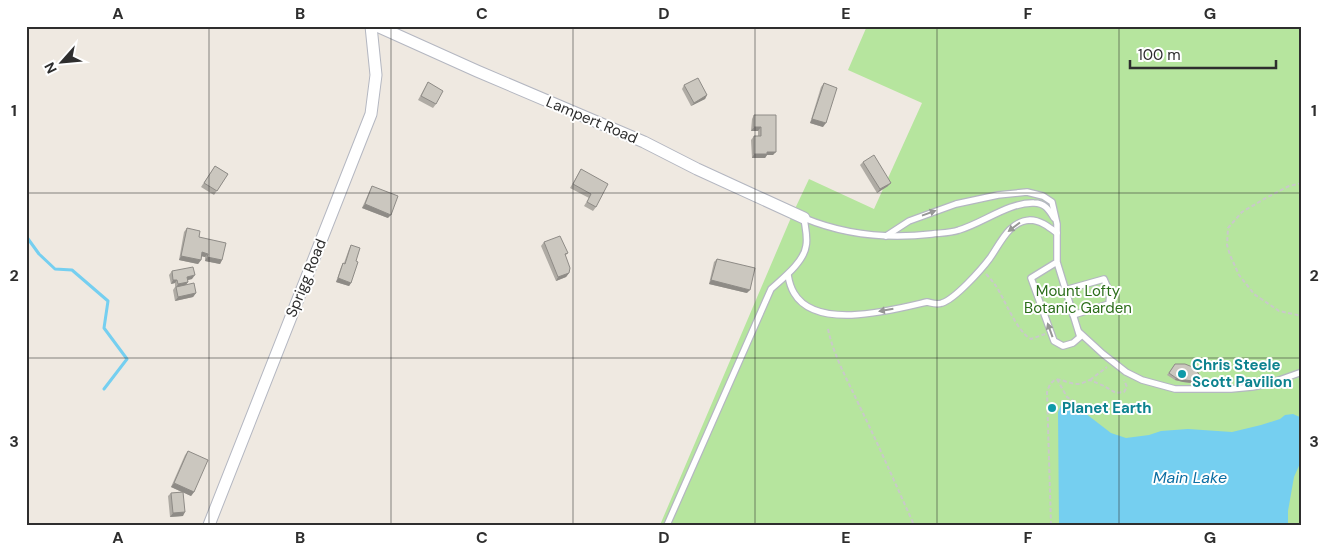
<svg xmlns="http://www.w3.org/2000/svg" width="1328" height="551" viewBox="0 0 1328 551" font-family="'DM Sans',sans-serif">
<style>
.green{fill:#b6e59e}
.water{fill:#75cff0}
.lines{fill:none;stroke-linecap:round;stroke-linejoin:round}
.stream{stroke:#75cff0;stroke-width:3}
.lane-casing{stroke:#b4b7c1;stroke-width:8}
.street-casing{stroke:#b4b7c1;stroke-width:13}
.path{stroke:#c9c9c9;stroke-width:2;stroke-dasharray:4 2.5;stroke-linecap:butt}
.lane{stroke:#fff;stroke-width:5.5}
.street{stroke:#fff;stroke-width:11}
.wall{fill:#afaba4}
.shaded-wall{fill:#8e8b86}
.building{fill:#cbc7bf;stroke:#8e8b86}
.oneway{fill:#969696}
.grid{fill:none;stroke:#2e2e2e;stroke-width:1;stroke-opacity:0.55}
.culture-dot{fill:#0f9aa8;stroke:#fff;stroke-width:2}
.labels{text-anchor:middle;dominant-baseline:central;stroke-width:4;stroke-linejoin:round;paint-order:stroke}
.street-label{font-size:15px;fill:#2e2e2e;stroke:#fff}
.park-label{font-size:15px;fill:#2c6e1b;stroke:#fff}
.culture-label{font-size:15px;font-weight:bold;fill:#0d838f;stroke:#fff;text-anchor:start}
.water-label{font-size:16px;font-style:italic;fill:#0d6fa3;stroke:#fff}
.neatline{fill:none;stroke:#2e2e2e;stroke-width:2}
.grid-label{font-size:16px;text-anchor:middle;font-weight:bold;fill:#2e2e2e}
</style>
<rect width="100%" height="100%" fill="#efe9e1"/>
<polygon class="green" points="867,26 1302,26 1302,525 660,525 793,213 809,179 874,209 922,103 848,70"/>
<polygon class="water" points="1064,402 1072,403 1111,433 1126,438 1149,435 1161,431 1188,429 1232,432 1261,425 1280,419 1285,415 1293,414 1302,418 1302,459 1294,477 1288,511 1288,525 1059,525 1058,412 1061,405"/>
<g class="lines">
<polyline class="stream" points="26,236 39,254 55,269 72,270 108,301 104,328 127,359 104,389"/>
<g class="lane-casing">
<g id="lane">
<path d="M 804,218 C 845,235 889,239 932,234 C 941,233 951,233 959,230 C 983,223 1009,202 1034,203 C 1045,203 1049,210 1054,218"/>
<polyline points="886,236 909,221 956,204 998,195 1027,192 1043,196 1052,202 1057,224 1057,262 1080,337 1073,343 1063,346 1054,341 1031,278 1057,262"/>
<path d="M 788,275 C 789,281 791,288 794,293 C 816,331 893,310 927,302 C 932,303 936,305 942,303 C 955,299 981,270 990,258 C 1000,244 1009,221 1030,220 C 1040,220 1049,227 1057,233"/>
<polyline points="1065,290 1104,279 1110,293 1109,304 1073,315"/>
<polyline points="1079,332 1103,354 1126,372 1142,380 1175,389 1231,389 1252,387 1268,384 1302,372"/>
<path d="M 667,525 L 771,289 C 782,279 804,262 806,246 C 808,237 805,227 804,218"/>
</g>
</g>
<g class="street-casing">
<g id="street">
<polyline points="377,26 477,71 644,142 697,169 804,218"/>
<polyline points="209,525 371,114 376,75 371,26"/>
</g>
</g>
<g class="path">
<polyline points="1302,183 1289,186 1264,199 1242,212 1228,228 1227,245 1230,255 1239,275 1254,294 1279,311 1302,316"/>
<path d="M 986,274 C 990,278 993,282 996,286 C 1005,300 1017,332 1031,339 L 1045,334"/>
<path d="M 828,329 C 834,357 848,381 860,407 C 879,446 896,485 914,525"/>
<polyline points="1057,379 1067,397 1092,413"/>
<polyline points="1090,380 1107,367"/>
<path d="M 1051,525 L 1047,392 C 1054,370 1063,384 1078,384 C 1082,384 1086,381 1090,380 L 1104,386 L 1116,393 L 1124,392 L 1127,387 L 1124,380"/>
</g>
<use href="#lane" class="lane"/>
<use href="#street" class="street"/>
</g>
<g class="wall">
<polygon points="428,82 436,104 433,108 418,100"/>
<polygon points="824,83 823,127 810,123 821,87"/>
<polygon points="684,85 707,95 705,99 691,106 682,89"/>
<polygon points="754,115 776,115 773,155 767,155 765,158 752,158 751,140 754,136 758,136 758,131 751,131 752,119"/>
<polygon points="863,162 888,186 877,193 860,165"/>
<polygon points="215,166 228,174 214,195 201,187"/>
<polygon points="581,169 596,207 593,211 584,206 589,198 570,188"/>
<polygon points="372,186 388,218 362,208 370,190"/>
<polygon points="187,228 199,237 222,260 220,264 205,261 205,257 202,256 201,260 198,264 179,260 184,232"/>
<polygon points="544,242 568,253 565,256 569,273 566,277 556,281 541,246"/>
<polygon points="351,245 356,261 351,283 349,286 336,282 341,267 343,263 344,263 349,249"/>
<polygon points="717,259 747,293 709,284 714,262"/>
<polygon points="172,271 192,279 187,280 188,282 186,285 196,293 193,297 175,301 173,290 175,287 175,283 171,284 169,275"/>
<polygon points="1175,364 1199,381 1192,383 1183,382 1175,380 1167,375"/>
<polygon points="188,451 194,492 191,496 183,492 183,516 170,517 168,496 171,493 182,492 171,487 185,455"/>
</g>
<g class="shaded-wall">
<polygon points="37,26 59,26 57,29"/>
<polygon points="707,95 705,99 691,106 694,103"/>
<polygon points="812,119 826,123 823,127 810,123"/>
<polygon points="754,127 761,127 758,131 751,131"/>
<polygon points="767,152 776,152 773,155 767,155 765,158 752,158 754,154"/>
<polygon points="891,183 888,186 877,193 880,189"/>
<polygon points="365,204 391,215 388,218 362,208"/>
<polygon points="202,252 208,254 205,257 200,256"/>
<polygon points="181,256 201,260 198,264 179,260"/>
<polygon points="207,257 222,260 220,264 205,261"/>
<polygon points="569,273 566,277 556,281 558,277"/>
<polygon points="195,275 192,279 184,281 187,277"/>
<polygon points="338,278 351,283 349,286 336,282"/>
<polygon points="173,280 177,280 175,283 171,284"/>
<polygon points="711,280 750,290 747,293 709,284"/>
<polygon points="188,282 185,286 176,288 178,284"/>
<polygon points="196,293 193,297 175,301 178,297"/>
<polygon points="1176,378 1200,379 1199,381 1192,383 1183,382 1175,380"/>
<polygon points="174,483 194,492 191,496 171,487"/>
<polygon points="185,512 183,516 170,517 173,513"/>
</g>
<g class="building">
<polygon points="698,78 707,95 694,103 684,85"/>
<polygon points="428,82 443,91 436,104 421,96"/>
<polygon points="824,83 837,88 826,123 812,119"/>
<polygon points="754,115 776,115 776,152 767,152 767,154 754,154 754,136 761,136 761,127 754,127"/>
<polygon points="874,155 891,183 880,189 863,162"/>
<polygon points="215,166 228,174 217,191 204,183"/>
<polygon points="581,169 608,184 596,207 587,202 591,194 573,184"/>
<polygon points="372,186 398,196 391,215 365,204"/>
<polygon points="187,228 200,231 199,237 226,243 222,260 207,257 208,254 202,252 201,260 181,256"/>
<polygon points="560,236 568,253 565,254 570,268 569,273 558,277 544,242"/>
<polygon points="351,245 360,248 356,261 358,262 351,283 338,278 343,263 345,264"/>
<polygon points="717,259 755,268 750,290 711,280"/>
<polygon points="193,267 195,275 187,277 188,282 178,284 177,280 173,280 172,271"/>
<polygon points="194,283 196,293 178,297 176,287"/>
<polygon points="1175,364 1185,364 1195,368 1200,376 1200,379 1193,381 1185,380 1176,378 1169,373"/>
<polygon points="188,451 208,460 194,492 174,483"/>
<polygon points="183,492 185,512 173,513 171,493"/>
</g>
<defs><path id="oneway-solid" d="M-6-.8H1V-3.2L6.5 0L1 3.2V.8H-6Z" transform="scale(1.25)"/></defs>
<g class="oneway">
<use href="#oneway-solid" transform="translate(929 213) rotate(-20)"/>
<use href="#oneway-solid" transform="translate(1014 227) rotate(143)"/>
<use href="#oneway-solid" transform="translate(886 310) rotate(170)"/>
<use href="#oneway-solid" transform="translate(1050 330) rotate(-110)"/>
</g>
<path class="grid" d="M 209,26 L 209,525M 391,26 L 391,525M 573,26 L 573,525M 755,26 L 755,525M 937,26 L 937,525M 1119,26 L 1119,525M 26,193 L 1302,193M 26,358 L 1302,358"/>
<g class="culture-dot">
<circle cx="1182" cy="374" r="5"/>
<circle cx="1052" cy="408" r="5"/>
</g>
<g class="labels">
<g class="street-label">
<text transform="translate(592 120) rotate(23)">Lampert Road</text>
<text transform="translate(306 278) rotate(-68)">Sprigg Road</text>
</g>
<g class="park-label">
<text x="1078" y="291">Mount Lofty<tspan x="1078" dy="17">Botanic Garden</tspan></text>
</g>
<g class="culture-label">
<text x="1192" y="365">Chris Steele<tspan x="1192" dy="17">Scott Pavilion</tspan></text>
<text x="1062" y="408">Planet Earth</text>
</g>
<g class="water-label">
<text x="1190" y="477">Main Lake</text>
</g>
</g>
<rect width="1328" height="551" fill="none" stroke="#ffffff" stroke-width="55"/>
<g transform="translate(62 62) rotate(243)" stroke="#ffffff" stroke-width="4" paint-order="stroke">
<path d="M0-4L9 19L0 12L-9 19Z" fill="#2e2e2e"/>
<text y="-8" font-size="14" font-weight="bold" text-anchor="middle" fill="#2e2e2e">N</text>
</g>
<path d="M1130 60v8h146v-8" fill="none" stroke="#2e2e2e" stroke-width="2.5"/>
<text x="1138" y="60" font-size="15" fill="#2e2e2e" stroke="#ffffff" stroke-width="4" paint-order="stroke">100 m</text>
<rect x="28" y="28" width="1272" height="496" class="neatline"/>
<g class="grid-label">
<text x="118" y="19">A</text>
<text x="300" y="19">B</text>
<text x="482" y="19">C</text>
<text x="664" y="19">D</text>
<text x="846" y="19">E</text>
<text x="1028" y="19">F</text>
<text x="1210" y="19">G</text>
<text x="14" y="116">1</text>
<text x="1314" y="116">1</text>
<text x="14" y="281">2</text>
<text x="1314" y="281">2</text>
<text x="14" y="447">3</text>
<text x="1314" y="447">3</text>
<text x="118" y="543">A</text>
<text x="300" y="543">B</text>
<text x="482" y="543">C</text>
<text x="664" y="543">D</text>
<text x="846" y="543">E</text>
<text x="1028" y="543">F</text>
<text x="1210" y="543">G</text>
</g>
</svg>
